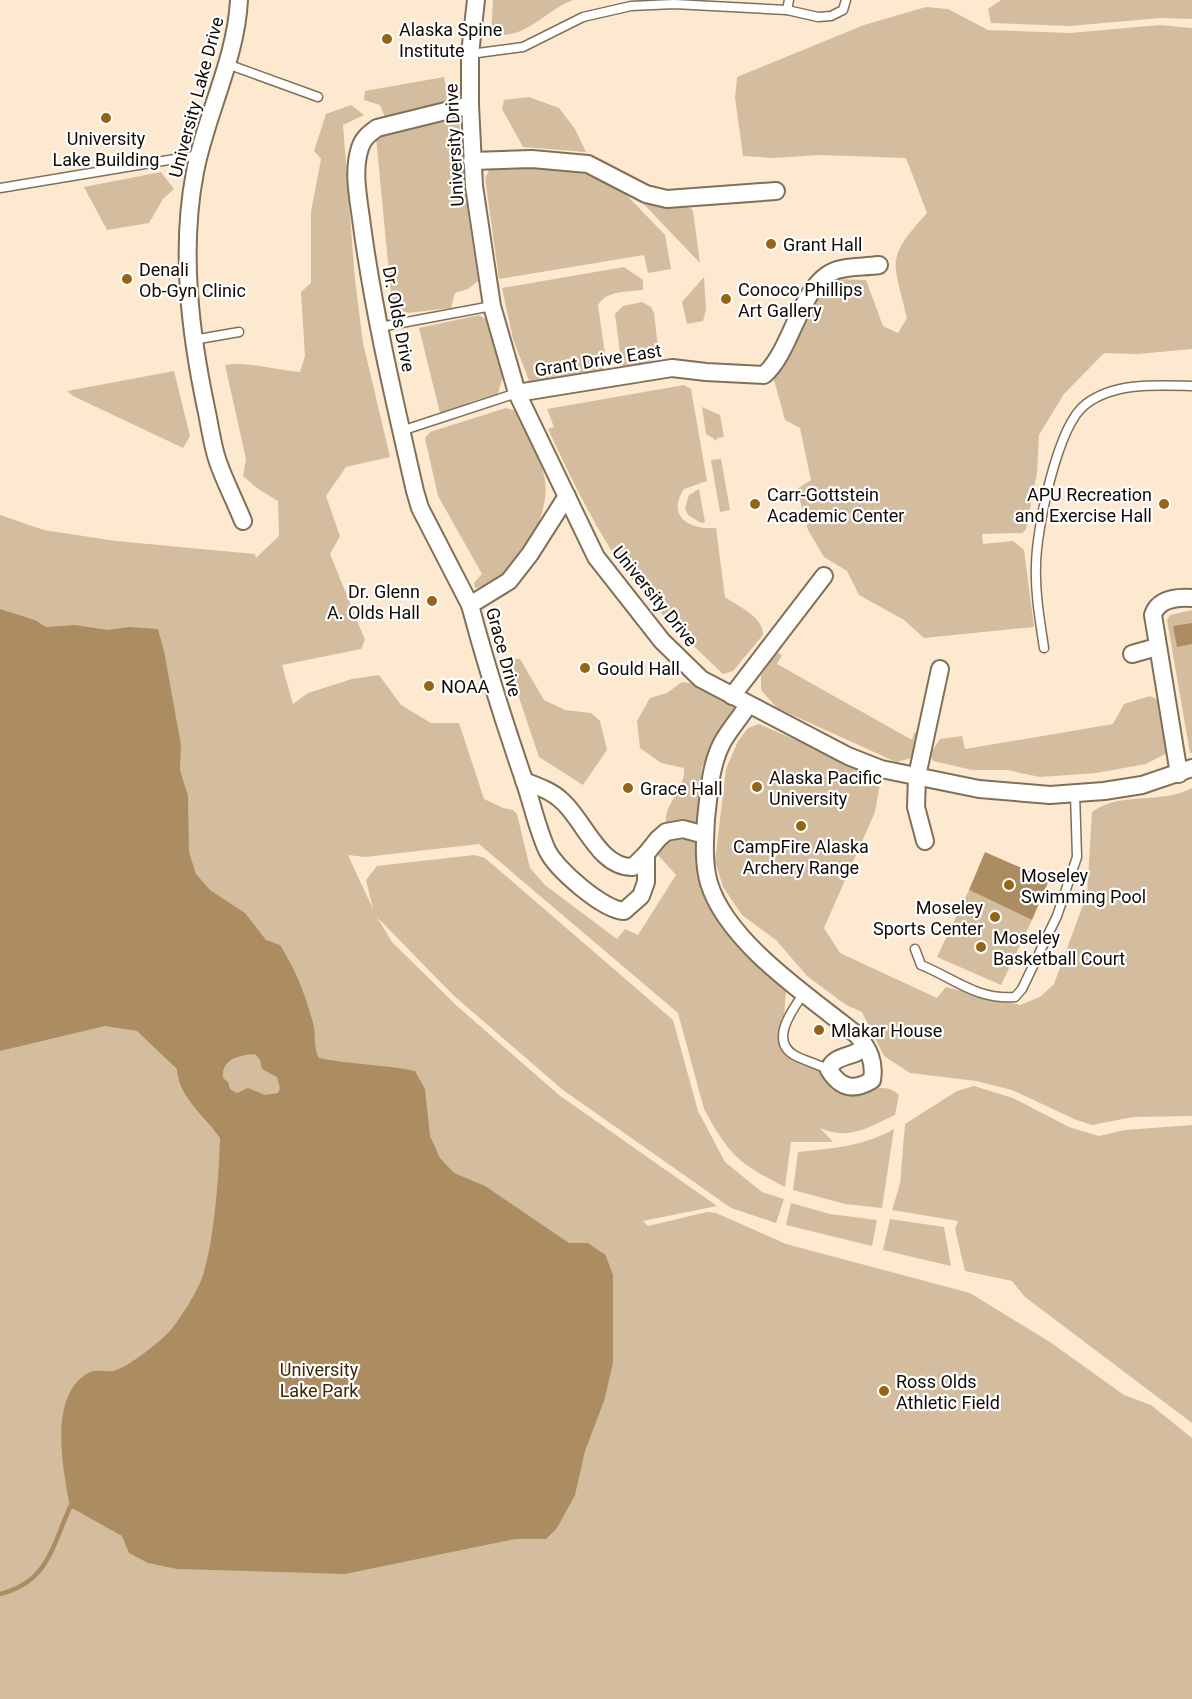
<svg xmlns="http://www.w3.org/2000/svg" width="1192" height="1699" viewBox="0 0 1192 1699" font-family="Roboto,sans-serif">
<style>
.green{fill:#d4bd9f}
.water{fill:#ac8d61;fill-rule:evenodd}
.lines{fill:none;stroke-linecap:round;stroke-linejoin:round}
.stream{stroke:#ac8d61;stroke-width:4.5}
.service-casing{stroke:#817058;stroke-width:11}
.minor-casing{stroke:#817058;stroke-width:20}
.service{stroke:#fff;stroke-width:8}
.minor{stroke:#fff;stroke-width:16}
.poi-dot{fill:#946514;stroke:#fff;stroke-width:2}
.labels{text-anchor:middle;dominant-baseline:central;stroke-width:4.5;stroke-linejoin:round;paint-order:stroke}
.poi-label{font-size:18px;fill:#110b04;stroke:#fff;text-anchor:start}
.street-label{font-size:18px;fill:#110b04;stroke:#fff}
.park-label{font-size:18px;fill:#3d2600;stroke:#fff}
</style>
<rect width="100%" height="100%" fill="#fde9cf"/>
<g class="green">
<path d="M 493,0 L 573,0 C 545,10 523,43 491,33 Z"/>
<polygon points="1001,0 1192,0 1192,19 1160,18 1070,26 991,23 988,9"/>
<path d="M 926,7 L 948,9 L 988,30 L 1070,33 L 1160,25 L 1192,28 L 1192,349 L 1138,354 L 1104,353 L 1064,394 L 1039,435 L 1037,473 L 1026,529 L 1022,533 L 982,534 L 983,544 L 1013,541 L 1024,550 L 1034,627 L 924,638 L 904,620 L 859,595 L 847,571 L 824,557 L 808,530 L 797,489 L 811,480 L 800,428 L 785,420 L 774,380 L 812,300 L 833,279 L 866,280 L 883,326 L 898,333 L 907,318 C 893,259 885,260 927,213 L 906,158 L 820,155 L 774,158 L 743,156 L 735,98 L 737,77 L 864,25 Z"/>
<polygon points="444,77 448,96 442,107 385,117 380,105 364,100 365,91"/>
<polygon points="529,97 559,108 575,129 586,152 523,147 502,109 504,100"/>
<path d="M 351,105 L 364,115 L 343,125 L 355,280 L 363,343 L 390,457 L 346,467 L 326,496 L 340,536 L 330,554 L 365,640 L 361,649 L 282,665 L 293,704 L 308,693 L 352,679 L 379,675 L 401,705 L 431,723 L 459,723 L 484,799 L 503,808 L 513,810 L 517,814 L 530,868 L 545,885 L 617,939 L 625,929 L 638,935 L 676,875 L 658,855 C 671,832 674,835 698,837 C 698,848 697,860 698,870 C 702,905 761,965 786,991 L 783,1029 L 790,1055 L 863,1091 C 877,1088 888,1085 899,1095 L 895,1115 C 868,1127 850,1141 820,1128 L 833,1142 L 791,1142 L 785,1187 C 739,1164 729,1155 704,1109 L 678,1013 L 479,844 L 365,857 L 348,855 L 373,909 L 366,880 L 377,866 L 474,855 L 485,858 L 673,1020 L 698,1111 L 725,1162 L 762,1192 L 784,1199 L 776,1223 L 731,1208 L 563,1090 L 453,995 L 377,917 L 392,942 L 457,1006 L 559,1095 L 717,1206 L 643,1221 L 648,1226 L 707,1212 L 716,1213 L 786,1244 L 970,1293 L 1050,1342 L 1124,1395 L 1151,1405 L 1192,1438 L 1192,1699 L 0,1699 L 0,515 L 44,530 L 116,541 L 255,554 L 256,558 L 279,536 L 278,501 L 258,489 L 243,476 L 246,459 L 225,365 C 246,361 276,370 300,372 L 305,356 L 301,292 L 311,283 L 311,212 L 321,159 L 314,151 L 326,114 Z"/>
<polygon points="459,118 467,207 478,281 468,289 455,293 451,308 407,313 392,305 376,137 378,133"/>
<polygon points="531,167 585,171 619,187 665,235 671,269 648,273 644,255 499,279 485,178 490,169"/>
<polygon points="161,172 174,189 163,199 149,223 107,230 84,187"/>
<polygon points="636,196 687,204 693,211 700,263"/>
<path d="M 624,267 L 643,280 L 643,290 C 628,292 607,290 598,305 L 606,361 L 602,372 L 531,386 L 513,339 L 502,288 Z"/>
<polygon points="704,277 706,310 703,321 687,324 682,302"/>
<polygon points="642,302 651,307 654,313 659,355 652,363 622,368 615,314 623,306"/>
<polygon points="479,315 487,320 503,375 498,394 470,402 468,406 440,413 419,328"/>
<polygon points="174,371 190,436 183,448 73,396 67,391"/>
<path d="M 684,385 L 691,389 L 707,481 L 684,489 C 666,517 690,530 716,528 L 725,597 C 739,607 764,617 763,635 L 733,671 L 723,674 C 686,638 646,602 617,559 C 590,518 569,474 548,429 L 554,427 L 547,409 Z"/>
<polygon points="702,407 720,415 724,437 717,438 717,441 706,434"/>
<path d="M 506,408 L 516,411 C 525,432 542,457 545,480 C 551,517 515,584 475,588 L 474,583 L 482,574 L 438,496 L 425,438 L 430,432 Z"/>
<polygon points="721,459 730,510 720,512 711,460"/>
<polygon points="699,489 705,522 701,523 688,515 685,508 689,495"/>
<polygon points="1192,610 1192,753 1190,753 1167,620 1170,615"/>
<polygon points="777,652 782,655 777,664 912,740 914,733 920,731 918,747 912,758 896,762 777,708 761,690 761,675"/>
<polygon points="506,659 520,659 544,700 565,710 591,713 600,721 607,750 583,785 539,757"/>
<path d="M 682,682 L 702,685 L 736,709 L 702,767 L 699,829 L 666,825 C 663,803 686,790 684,768 L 661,763 L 640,748 L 637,721 L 650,698 L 667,693 Z"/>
<polygon points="1150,696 1160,701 1169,752 1146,764 1096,773 1040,777 1007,770 972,770 933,761 930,754 940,739 962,736 965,749 1113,724 1124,704"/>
<path d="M 759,724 L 881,777 L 875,812 L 824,928 L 840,953 L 937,998 L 946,987 L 1020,1005 L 1040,997 L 1054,984 L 1087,894 L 1092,812 C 1119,791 1161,805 1192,788 L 1192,1116 L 1133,1117 L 1092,1125 L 1074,1119 L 1012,1090 L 976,1081 L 910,1073 L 884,1056 L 862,1012 L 846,1005 L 807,976 L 776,940 L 742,915 L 723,887 L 715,861 L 726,769 L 738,741 L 748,728 Z"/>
<polygon points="969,890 1032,920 1001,985 937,957"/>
<polygon points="974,1086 1013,1098 1069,1127 1099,1136 1125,1130 1192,1125 1192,1423 1025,1297 1012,1281 965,1271 955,1229 958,1221 892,1210 900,1184 905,1124 957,1091"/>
<path d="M 894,1129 L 882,1208 L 845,1204 L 793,1190 L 798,1152 C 834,1148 861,1147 894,1129 Z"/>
<polygon points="791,1203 830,1214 877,1220 872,1246 786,1225"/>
<polygon points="890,1219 944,1227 951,1266 883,1250"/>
</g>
<g class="water">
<path d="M 0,609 L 35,620 L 46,627 L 75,625 L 108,630 L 129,627 L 158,629 L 164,651 L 181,745 L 180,770 L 188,796 L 189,852 L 196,874 L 210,890 L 245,913 L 266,940 L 280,945 C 297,972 306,996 314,1027 C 316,1038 313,1047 319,1058 C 351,1065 383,1064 415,1071 L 425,1089 L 430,1136 L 440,1158 L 454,1173 L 485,1186 L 569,1243 L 588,1243 L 601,1252 L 605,1254 L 613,1275 L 613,1363 L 604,1401 L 585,1451 L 575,1495 L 557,1528 L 546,1539 L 515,1539 L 345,1574 L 177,1569 L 148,1563 L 129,1553 L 122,1536 L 70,1507 C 63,1469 47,1394 90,1372 C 97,1369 106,1372 113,1371 C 129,1367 157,1344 169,1332 C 179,1321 197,1292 202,1278 C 214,1244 219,1175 220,1138 C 205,1116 178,1097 177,1069 L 137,1031 L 105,1026 L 0,1051 ZM 255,1054 L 260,1060 L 262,1069 L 277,1077 L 280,1088 L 278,1093 L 265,1095 L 248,1088 L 237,1093 L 230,1089 L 228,1082 L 223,1078 C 221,1060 238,1055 255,1054 Z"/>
<polygon points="1192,623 1192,644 1177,647 1173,626"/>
<polygon points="985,852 1049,880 1032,920 969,890"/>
</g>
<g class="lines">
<path class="stream" d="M 0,1594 C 48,1582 52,1547 70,1507"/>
<g class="service-casing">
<g id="service">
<polyline points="787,10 789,0"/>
<polyline points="470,54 523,47 583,17 631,6 674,4 787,10 818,17 831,16 843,10 846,0"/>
<polyline points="227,64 318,97"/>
<polyline points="0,188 199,155"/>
<polyline points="380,327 492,306"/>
<polyline points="193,340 239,332"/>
<polyline points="401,431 517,393"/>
<path d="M 1044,648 C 1040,621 1035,594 1036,566 C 1036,531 1057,425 1086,404 C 1115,382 1158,385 1192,386"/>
<path d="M 915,949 L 921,965 C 954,978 976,1000 1015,997 L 1022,989 L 1057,916 L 1077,857 L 1075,793"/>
<path d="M 804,993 C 793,1009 769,1040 794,1055 C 805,1061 818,1064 829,1070"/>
</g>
</g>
<g class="minor-casing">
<g id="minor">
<path d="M 239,0 C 236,60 206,114 195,172 C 180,250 190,332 206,408 C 210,426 212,445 218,462 C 225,482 235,501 243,521"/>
<polyline points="476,0 470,54 470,105 474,186 492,306 517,393 596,557 662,641 701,679 848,756 881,769 979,789 1050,795 1104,791 1142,785 1192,768"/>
<path d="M 470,105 L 377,128 C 369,134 363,138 360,148 C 352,172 359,201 362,226 C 374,315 395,403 415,491 L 420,508 L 470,605"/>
<polyline points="472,161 532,159 588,164 646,194 667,199 776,191"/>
<path d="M 517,393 L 672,368 L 706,372 L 764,375 C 793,350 800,282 837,270 C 849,266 865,267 879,265"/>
<path d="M 567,496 L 530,554 L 509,581 L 470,605 C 486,665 504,722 524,780 C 532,803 537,828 547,850 C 556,869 603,910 624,911 L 641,896 L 646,882 L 646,854 L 658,839 L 666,832 L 683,829 L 705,835"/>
<polyline points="1132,654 1157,647"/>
<polyline points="732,696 824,576"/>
<path d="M 748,705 C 740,718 729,730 722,743 C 710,766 709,794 706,819 C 705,839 703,863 709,883 C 727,943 810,997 857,1035 C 869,1049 875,1062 872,1080 C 854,1091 841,1089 829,1070 C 833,1054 856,1058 865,1046"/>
<path d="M 1179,774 L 1153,615 C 1158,599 1177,597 1192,598"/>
<path d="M 524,781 C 537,786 552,791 562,801 C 584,820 599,868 633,867 L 646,854"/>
<polyline points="925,841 916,807 917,776 940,669"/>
</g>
</g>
<use href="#service" class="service"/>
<use href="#minor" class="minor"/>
</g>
<g class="poi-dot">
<circle cx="387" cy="39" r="6"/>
<circle cx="106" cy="118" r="6"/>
<circle cx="771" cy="244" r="6"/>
<circle cx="127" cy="279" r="6"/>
<circle cx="726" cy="299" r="6"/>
<circle cx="755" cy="504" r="6"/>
<circle cx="1164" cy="504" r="6"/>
<circle cx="432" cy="601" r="6"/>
<circle cx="585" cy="668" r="6"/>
<circle cx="429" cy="686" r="6"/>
<circle cx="757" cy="787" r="6"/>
<circle cx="628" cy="788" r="6"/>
<circle cx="801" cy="826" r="6"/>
<circle cx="1009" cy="885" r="6"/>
<circle cx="995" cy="917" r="6"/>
<circle cx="981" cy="947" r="6"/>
<circle cx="819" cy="1030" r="6"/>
<circle cx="884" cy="1391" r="6"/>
</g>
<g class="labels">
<g class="poi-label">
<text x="399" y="29">Alaska Spine<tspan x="399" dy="21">Institute</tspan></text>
<text x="106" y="138" text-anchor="middle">University<tspan x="106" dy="21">Lake Building</tspan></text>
<text x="783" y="244">Grant Hall</text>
<text x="139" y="269">Denali<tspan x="139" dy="21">Ob-Gyn Clinic</tspan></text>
<text x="738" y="289">Conoco Phillips<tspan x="738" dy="21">Art Gallery</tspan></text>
<text x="767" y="494">Carr-Gottstein<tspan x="767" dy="21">Academic Center</tspan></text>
<text x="1152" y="494" text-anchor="end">APU Recreation<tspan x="1152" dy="21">and Exercise Hall</tspan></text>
<text x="420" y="591" text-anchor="end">Dr. Glenn<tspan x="420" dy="21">A. Olds Hall</tspan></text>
<text x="597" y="668">Gould Hall</text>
<text x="441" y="686">NOAA</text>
<text x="769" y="777">Alaska Pacific<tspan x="769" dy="21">University</tspan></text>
<text x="640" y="788">Grace Hall</text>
<text x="801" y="846" text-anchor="middle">CampFire Alaska<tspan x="801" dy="21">Archery Range</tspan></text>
<text x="1021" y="875">Moseley<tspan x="1021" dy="21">Swimming Pool</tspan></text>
<text x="983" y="907" text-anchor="end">Moseley<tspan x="983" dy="21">Sports Center</tspan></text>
<text x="993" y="937">Moseley<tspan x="993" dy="21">Basketball Court</tspan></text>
<text x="831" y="1030">Mlakar House</text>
<text x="896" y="1381">Ross Olds<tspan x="896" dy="21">Athletic Field</tspan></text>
</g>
<g class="street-label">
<text transform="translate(196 97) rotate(-75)">University Lake Drive</text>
<text transform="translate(454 145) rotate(-93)">University Drive</text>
<text transform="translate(399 319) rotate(79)">Dr. Olds Drive</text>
<text transform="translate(598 360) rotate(-9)">Grant Drive East</text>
<text transform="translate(655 596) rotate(51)">University Drive</text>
<text transform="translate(504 652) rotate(75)">Grace Drive</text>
</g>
<g class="park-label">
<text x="319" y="1369">University<tspan x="319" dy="21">Lake Park</tspan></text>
</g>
</g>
</svg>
